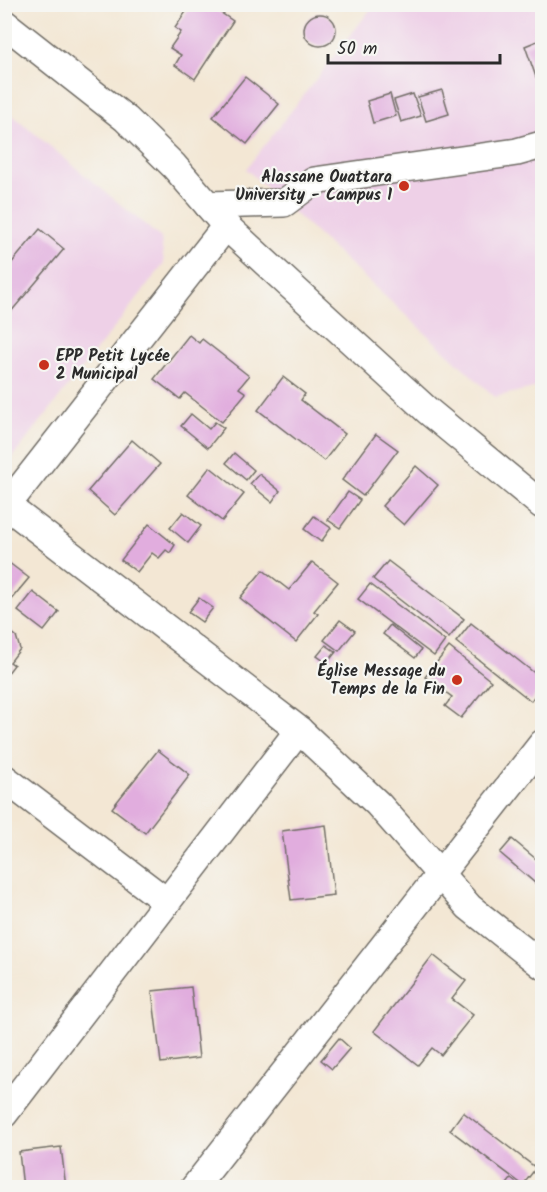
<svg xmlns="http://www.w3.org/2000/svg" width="547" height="1192" viewBox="0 0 547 1192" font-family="Kalam,sans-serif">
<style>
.built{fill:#eed0e7}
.building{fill:#e1adde}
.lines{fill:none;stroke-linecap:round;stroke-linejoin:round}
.minor-casing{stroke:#716d66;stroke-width:30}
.minor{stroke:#fff;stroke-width:27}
.poi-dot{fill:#c8321e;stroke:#f6f6f2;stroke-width:2}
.labels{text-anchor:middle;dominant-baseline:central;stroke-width:4.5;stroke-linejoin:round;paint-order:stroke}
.poi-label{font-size:16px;font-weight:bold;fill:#2b2b2b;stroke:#f6f6f2;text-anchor:end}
</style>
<rect width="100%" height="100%" fill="#f6f6f2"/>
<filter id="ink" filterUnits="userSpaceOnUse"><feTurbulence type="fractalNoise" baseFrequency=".0167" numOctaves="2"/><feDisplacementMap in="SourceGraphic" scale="12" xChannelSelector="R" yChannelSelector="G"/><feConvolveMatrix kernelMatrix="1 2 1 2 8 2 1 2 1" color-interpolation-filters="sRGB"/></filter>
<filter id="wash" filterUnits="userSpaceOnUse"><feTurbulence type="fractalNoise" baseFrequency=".008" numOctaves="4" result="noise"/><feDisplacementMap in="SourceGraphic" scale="24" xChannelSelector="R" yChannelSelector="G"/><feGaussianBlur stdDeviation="1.35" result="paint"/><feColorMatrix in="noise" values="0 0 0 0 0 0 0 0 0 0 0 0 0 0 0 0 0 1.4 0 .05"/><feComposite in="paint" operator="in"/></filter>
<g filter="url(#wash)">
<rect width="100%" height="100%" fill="#f3e7d4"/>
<g class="built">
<polygon points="374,5 542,5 542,386 495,397 246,169"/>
<polygon points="5,109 161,238 164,264 5,467"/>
</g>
<g id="blocks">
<g class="building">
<polygon points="191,4 203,4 213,11 215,9 233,21 195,79 175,65 181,55 170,48 181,32 175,28"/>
<circle cx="320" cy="30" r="16"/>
<polygon points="542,39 542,75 536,77 525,46"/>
<polygon points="245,77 279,104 247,144 213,117"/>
<polygon points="442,90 449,114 426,121 418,97"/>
<polygon points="390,94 396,116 373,123 367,101"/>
<polygon points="413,94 421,116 401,122 394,100"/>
<polygon points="40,229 64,249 4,320 4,272"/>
<polygon points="189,335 199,343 202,339 249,376 239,388 246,393 222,422 185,393 180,399 154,379"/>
<polygon points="283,377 305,394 301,400 345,434 324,461 258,410"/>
<polygon points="191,414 209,429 215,422 224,428 208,448 181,426"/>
<polygon points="376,434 398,450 363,496 342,480"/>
<polygon points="132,440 160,464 115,515 88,491"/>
<polygon points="234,453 254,470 246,480 226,463"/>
<polygon points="416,466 438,485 404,525 382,506"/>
<polygon points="210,467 244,494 222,521 188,495"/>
<polygon points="259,474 280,491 272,502 250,484"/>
<polygon points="348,492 360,500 340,528 328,520"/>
<polygon points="183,512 201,526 188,543 170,528"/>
<polygon points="314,516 331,528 321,542 304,529"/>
<polygon points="149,524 175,545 170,553 166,550 159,558 152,553 137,572 121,560"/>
<polygon points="4,559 29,578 4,608"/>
<polygon points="388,561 464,619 449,638 373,579"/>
<polygon points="312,562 338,582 314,611 318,614 296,642 240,598 263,570 289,590"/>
<polygon points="370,584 445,641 434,656 358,599"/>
<polygon points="33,592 59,612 44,631 18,611"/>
<polygon points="199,598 213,608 202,622 188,612"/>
<polygon points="340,620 355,631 339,651 324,640"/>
<polygon points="471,623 542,679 542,686 531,701 456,642"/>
<polygon points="390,625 421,650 415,658 383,634"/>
<polygon points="4,627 16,636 20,649 10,662 14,665 4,678"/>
<polygon points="326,645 336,652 327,663 317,656"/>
<polygon points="449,647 491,681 461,718 445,706 452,697 425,677"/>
<polygon points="158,750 190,775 145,833 112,808"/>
<polygon points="326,825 334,895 291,900 282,831"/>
<polygon points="512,839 542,864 542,889 500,853"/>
<polygon points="433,955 466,981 452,999 473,1015 441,1055 432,1048 418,1065 374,1031"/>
<polygon points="191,987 199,1058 161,1063 152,991"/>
<polygon points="339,1038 350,1048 332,1069 321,1060"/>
<polygon points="463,1112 536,1168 523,1185 450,1130"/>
<polygon points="61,1147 66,1188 23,1188 19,1152"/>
<polygon points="511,1179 523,1188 504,1188"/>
</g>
</g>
</g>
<g filter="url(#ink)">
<use href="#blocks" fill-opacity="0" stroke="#716d66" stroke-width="1.5"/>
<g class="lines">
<g class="minor-casing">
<g id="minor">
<polyline points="4,23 126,119 174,166 226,226 291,286 428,411 542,505"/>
<polyline points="208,205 284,203 314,181 517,152 542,145"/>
<polyline points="7,506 299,730 378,804 469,907 542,965"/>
<polyline points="4,509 226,226"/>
<polyline points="4,778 167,902"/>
<polyline points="4,1114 299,730"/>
<polyline points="194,1188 542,744"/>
</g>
</g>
<use href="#minor" class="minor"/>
</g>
</g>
<g class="poi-dot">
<circle cx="404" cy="186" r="6"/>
<circle cx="44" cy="365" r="6"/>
<circle cx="457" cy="680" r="6"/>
</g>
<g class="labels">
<g class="poi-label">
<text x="392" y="177">Alassane Ouattara<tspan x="392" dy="18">University - Campus 1</tspan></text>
<text x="56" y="356" text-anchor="start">EPP Petit Lycée<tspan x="56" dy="18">2 Municipal</tspan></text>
<text x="445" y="671">Église Message du<tspan x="445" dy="18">Temps de la Fin</tspan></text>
</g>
</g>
<rect width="547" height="1192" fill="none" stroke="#f6f6f2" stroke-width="24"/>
<path d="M328 54v9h172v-9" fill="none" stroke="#2b2b2b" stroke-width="3"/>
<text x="337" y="54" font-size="18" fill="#2b2b2b" stroke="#f6f6f2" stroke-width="4.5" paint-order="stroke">50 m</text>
</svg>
